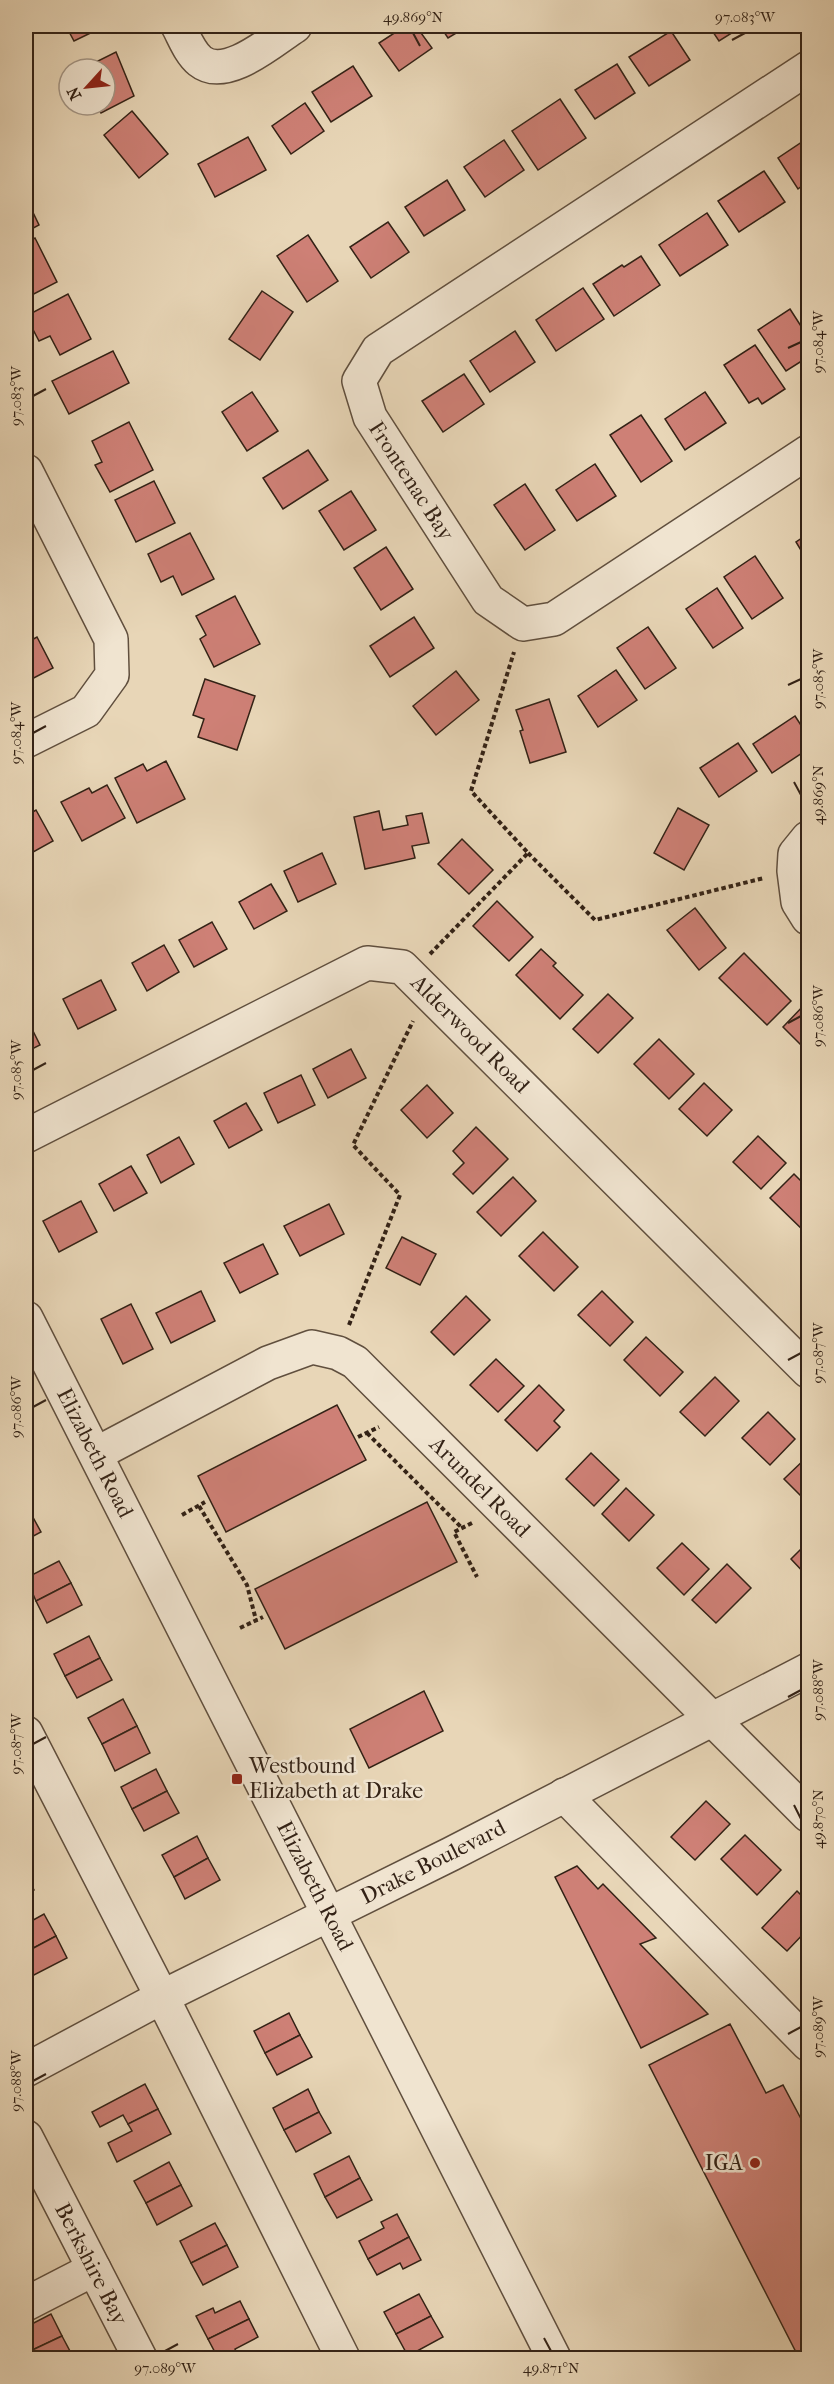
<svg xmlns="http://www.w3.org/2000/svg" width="834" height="2384" viewBox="0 0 834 2384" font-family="'IM FELL French Canon',serif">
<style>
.building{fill:#ce8076;stroke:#332216;stroke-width:1.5}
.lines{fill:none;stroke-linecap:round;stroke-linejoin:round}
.minor-casing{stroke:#604f3e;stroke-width:36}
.path{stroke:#332216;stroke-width:4;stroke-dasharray:4.5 3;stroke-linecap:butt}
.minor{stroke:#f0e4d0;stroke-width:33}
.ticks{fill:none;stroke:#332216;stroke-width:2}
.poi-dot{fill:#8f2418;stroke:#f0e4d0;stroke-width:2}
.labels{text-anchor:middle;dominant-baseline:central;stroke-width:5;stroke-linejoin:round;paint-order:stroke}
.street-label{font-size:22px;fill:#332216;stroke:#f0e4d0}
.poi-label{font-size:22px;fill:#332216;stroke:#f0e4d0;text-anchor:start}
.neatline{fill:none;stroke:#332216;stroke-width:2}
.ticks-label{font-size:15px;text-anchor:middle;fill:#332216}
</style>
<rect width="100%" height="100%" fill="#e8d6b7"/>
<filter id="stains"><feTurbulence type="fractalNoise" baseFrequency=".00333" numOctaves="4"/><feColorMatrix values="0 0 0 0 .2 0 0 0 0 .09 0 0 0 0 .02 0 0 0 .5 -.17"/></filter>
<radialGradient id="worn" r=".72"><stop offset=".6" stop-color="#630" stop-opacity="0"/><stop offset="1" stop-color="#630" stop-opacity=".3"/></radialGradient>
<g class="building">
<polygon points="66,26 105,26 74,41"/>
<polygon points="405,26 416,26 432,48 399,71 379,43"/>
<polygon points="440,26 468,26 448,38"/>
<polygon points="709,26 743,26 719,41"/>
<polygon points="671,31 690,60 649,86 629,57"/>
<polygon points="116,52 134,96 101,113 97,105 105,105 105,69 82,69"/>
<polygon points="617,64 635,93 595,119 575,90"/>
<polygon points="353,66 372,96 331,122 312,92"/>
<polygon points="560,99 586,138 538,170 512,131"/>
<polygon points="305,103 324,131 291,154 272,126"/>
<polygon points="132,111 168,154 139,178 104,135"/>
<polygon points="248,137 266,170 215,197 198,164"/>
<polygon points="808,138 808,181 798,189 778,158"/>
<polygon points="504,140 524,170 485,197 464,167"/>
<polygon points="764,171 785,202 739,232 718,201"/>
<polygon points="447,180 465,210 424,236 405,207"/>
<polygon points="26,198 39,225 26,232"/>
<polygon points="707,213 728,245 680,276 659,245"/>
<polygon points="388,222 409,252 371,278 350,247"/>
<polygon points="308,235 338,281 307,302 277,256"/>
<polygon points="35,238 57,282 26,298 26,243"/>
<polygon points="641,256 660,285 614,316 593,284 622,265 624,267"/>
<polygon points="583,288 604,319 556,351 536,320"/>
<polygon points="262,291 293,312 260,360 229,339"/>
<polygon points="68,294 91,339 60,355 50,336 39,341 26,316"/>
<polygon points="790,309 808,337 808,357 786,371 758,330"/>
<polygon points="515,331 535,362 490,392 470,361"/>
<polygon points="755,345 785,389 762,404 758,398 749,403 724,365"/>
<polygon points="113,351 129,383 69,414 52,381"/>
<polygon points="464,374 484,404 443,432 422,401"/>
<polygon points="252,392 278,431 247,451 222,412"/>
<polygon points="705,392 726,423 685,450 665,419"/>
<polygon points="641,415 672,461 641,482 610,435"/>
<polygon points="129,422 153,470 110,492 95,465 102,462 92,441"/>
<polygon points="308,450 328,480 283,509 263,478"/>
<polygon points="595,464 616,496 577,521 556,490"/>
<polygon points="154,481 175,523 136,542 115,500"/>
<polygon points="525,484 555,530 525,550 494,505"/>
<polygon points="351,491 376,530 344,550 319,511"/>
<polygon points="190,533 214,579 182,595 173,576 161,582 148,554"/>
<polygon points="808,534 808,562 796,542"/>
<polygon points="386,547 413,589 381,610 354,568"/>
<polygon points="755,556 783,598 752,619 724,577"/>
<polygon points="717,588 743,628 713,648 686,609"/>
<polygon points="235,596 260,644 214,667 200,639 206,635 196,616"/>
<polygon points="414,617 434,648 390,677 370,646"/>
<polygon points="648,627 676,668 645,689 617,648"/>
<polygon points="37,637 53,668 26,682 26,643"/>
<polygon points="616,670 637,700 598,727 578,696"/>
<polygon points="456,671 479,700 436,735 413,706"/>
<polygon points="205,679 255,696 237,750 198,737 204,719 193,715"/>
<polygon points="549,699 566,752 530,763 520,731 523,730 516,710"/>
<polygon points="795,716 808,736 808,749 772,773 753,744"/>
<polygon points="738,743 757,771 719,797 700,768"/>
<polygon points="166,761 185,799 137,823 115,778 143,764 147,771"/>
<polygon points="107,785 125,818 82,841 61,802 89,788 92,793"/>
<polygon points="678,808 709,825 684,870 654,853"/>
<polygon points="36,810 53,841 26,856 26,816"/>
<polygon points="379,811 383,830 408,825 406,816 422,813 429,843 412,846 415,858 365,869 354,817"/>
<polygon points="462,839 493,870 469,894 438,864"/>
<polygon points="322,853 336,884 298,902 284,871"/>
<polygon points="271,884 287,911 254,929 239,902"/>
<polygon points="497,901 533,937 509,961 473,926"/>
<polygon points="695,908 726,948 699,970 667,930"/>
<polygon points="212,922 227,949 194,967 179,940"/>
<polygon points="164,945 179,972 147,991 132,963"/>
<polygon points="541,949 556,963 553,966 583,995 560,1019 516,975"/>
<polygon points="744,953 791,1001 767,1025 719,978"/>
<polygon points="101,980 116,1010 78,1029 63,999"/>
<polygon points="608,994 633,1018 598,1053 573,1029"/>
<polygon points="806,1003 808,1005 808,1052 783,1027"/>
<polygon points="26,1017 40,1045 26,1052"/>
<polygon points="659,1039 694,1074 669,1099 634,1064"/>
<polygon points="351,1049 366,1078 328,1098 313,1069"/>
<polygon points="301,1075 315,1105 278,1123 264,1093"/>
<polygon points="704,1083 732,1110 707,1136 679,1109"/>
<polygon points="427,1085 453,1113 427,1138 401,1110"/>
<polygon points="246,1103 262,1130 229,1148 214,1121"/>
<polygon points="476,1127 508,1159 473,1194 453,1174 464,1163 453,1151"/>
<polygon points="758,1136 786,1163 761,1189 733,1162"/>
<polygon points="179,1137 194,1164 161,1183 147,1155"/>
<polygon points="131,1166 147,1193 114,1211 99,1184"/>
<polygon points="794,1174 808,1188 808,1230 806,1233 770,1198"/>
<polygon points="513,1177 536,1201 501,1236 477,1212"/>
<polygon points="81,1201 97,1232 59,1252 43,1221"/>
<polygon points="329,1204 344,1234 300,1256 284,1226"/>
<polygon points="543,1232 578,1267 554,1291 519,1256"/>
<polygon points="402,1237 436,1254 420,1285 386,1268"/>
<polygon points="263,1244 278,1274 240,1293 224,1263"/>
<polygon points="201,1291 215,1321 171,1343 156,1313"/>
<polygon points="602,1291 633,1322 610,1346 578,1315"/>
<polygon points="466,1296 490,1320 454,1355 431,1332"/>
<polygon points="131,1304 153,1349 123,1364 101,1319"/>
<polygon points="646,1337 683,1372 660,1396 624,1360"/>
<polygon points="496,1359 524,1386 498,1412 470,1385"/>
<polygon points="715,1377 739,1401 705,1436 680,1412"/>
<polygon points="539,1385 564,1410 554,1421 560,1427 537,1451 505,1420"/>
<polygon points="337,1405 366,1460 226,1532 198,1476"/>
<polygon points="768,1412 795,1439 770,1465 742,1438"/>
<polygon points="591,1453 619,1480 594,1506 566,1479"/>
<polygon points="808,1456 808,1503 784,1479"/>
<polygon points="626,1488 654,1515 629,1541 602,1514"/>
<polygon points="427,1502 457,1562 285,1649 255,1589"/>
<polygon points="29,1510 41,1532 26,1540 26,1512"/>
<polygon points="808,1542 808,1577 791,1559"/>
<polygon points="682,1543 709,1569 684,1595 657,1568"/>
<polygon points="59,1561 71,1583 36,1601 26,1578"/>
<polygon points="727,1564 751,1588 716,1623 692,1600"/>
<polygon points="71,1583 82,1605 47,1623 36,1601"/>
<polygon points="89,1636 100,1658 65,1676 54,1654"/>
<polygon points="100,1658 112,1680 77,1698 65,1676"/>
<polygon points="424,1691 443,1731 369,1768 350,1729"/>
<polygon points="123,1699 137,1726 102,1744 88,1718"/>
<polygon points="137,1726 150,1753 115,1771 102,1744"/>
<polygon points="156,1769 167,1791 132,1809 121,1787"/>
<polygon points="167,1791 179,1813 144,1831 132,1809"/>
<polygon points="706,1801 730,1824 695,1860 671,1837"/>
<polygon points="745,1835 781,1870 757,1895 721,1859"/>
<polygon points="197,1836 208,1858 174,1877 162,1855"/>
<polygon points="208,1858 220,1880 185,1899 174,1877"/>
<polygon points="577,1866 598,1889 603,1884 656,1938 640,1944 708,2014 641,2048 555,1877"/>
<polygon points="26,1874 34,1890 26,1895"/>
<polygon points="797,1891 808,1902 808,1929 787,1951 762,1928"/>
<polygon points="44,1914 56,1936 26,1952 26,1924"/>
<polygon points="56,1936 67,1958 32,1976 26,1964 26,1952"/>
<polygon points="808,1961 808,1976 801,1969"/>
<polygon points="289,2013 300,2035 265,2053 254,2031"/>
<polygon points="730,2024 766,2093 783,2085 807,2130 808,2129 808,2358 799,2358 649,2065"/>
<polygon points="300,2035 312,2057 277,2075 265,2053"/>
<polygon points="145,2084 158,2109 128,2124 123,2115 100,2127 92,2112"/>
<polygon points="308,2089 319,2112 284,2130 273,2108"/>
<polygon points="158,2109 171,2134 117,2162 108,2143 132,2131 128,2124"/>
<polygon points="319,2112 331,2133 296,2152 284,2130"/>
<polygon points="349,2156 360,2178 325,2197 314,2174"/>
<polygon points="169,2162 181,2185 146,2203 134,2181"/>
<polygon points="360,2178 372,2200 337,2218 325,2197"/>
<polygon points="181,2185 192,2206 157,2225 146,2203"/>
<polygon points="397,2214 409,2237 368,2259 359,2241 384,2228 381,2222"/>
<polygon points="215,2223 227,2245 191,2263 180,2241"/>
<polygon points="409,2237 421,2260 403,2269 400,2263 377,2275 368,2259"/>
<polygon points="227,2245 238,2267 203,2285 191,2263"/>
<polygon points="419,2294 431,2316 396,2334 384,2312"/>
<polygon points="240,2301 249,2319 208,2339 196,2316 213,2308 215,2313"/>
<polygon points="51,2314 62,2336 26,2353 26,2327"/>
<polygon points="431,2316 443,2337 408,2356 396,2334"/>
<polygon points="249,2319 258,2337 235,2349 238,2356 234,2358 218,2358 208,2339"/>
<polygon points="62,2336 72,2355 65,2358 26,2358 26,2353"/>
</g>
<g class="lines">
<g class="minor-casing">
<g id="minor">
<path d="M 178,26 C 184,37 190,53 200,61 C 226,82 273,40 295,26"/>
<polyline points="808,68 378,350 359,381 370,417 488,600 523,624 554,619 808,452"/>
<polyline points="26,471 111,639 112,675 86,711 26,741"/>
<polyline points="808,838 795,854 794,871 798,902 808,918"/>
<polyline points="26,1136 367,963 402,967 808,1371"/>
<polyline points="26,1318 554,2358"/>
<polyline points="96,1454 268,1363 312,1347 338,1353 355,1362 808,1815"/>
<polyline points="26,1733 162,1997 343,2358"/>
<polyline points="564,1795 808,2044"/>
<polyline points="26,2070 162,1997 451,1854 808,1670"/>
<polyline points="26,2137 140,2358"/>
<polyline points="26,2304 94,2269"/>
</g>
</g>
<g class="path">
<polyline points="528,853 595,920 764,878"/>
<polyline points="430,954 528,853 471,791 514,652"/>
<polyline points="349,1325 400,1195 353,1145 413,1021"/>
<polyline points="367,1433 462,1528"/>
<polyline points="358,1437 379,1427"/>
<polyline points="199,1506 247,1585 256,1620"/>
<polyline points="182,1515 205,1502"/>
<polyline points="472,1523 454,1532 477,1577"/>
<polyline points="240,1628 263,1617"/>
</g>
<use href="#minor" class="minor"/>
</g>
<path class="ticks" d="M 413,33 L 420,46M 732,40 L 745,33M 788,348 L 801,342M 33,396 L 46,389M 788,685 L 801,679M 33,733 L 46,726M 794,782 L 801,795M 788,1023 L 801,1016M 33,1070 L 46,1063M 788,1360 L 801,1353M 33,1407 L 46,1400M 788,1697 L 801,1690M 33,1744 L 46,1737M 794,1805 L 801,1819M 788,2034 L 801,2027M 33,2081 L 46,2074M 544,2338 L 551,2351M 165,2351 L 178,2344"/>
<g class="poi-dot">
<rect x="231" y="1773" width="12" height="12" rx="3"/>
<circle cx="755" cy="2163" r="6"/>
</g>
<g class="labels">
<g class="street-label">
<text transform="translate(411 481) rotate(57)">Frontenac Bay</text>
<text transform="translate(470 1034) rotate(45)">Alderwood Road</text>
<text transform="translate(95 1453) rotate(63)">Elizabeth Road</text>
<text transform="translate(480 1487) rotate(45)">Arundel Road</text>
<text transform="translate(433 1862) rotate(-27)">Drake Boulevard</text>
<text transform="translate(315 1886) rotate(63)">Elizabeth Road</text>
<text transform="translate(91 2264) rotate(63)">Berkshire Bay</text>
</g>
<g class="poi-label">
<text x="249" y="1766">Westbound<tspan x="249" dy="25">Elizabeth at Drake</tspan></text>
<text x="743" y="2163" text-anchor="end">IGA</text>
</g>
</g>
<rect width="834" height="2384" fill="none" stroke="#e8d6b7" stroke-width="66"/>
<g transform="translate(87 87) rotate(243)"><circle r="28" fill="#f0e4d0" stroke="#a49686" stroke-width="1.5"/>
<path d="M0-4.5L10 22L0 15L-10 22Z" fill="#8f2418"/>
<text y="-9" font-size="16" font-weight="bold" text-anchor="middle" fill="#332216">N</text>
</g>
<rect x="33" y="33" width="768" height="2318" class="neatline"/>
<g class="ticks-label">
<text x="413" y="22">49.869°N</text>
<text x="745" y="22">97.083°W</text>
<text transform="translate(818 342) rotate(-90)" y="5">97.084°W</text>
<text transform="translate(16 396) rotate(-90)" y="5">97.083°W</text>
<text transform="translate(818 679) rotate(-90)" y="5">97.085°W</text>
<text transform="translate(16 733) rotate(-90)" y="5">97.084°W</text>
<text transform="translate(818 795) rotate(-90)" y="5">49.869°N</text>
<text transform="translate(818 1016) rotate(-90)" y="5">97.086°W</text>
<text transform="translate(16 1070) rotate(-90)" y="5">97.085°W</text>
<text transform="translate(818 1353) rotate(-90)" y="5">97.087°W</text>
<text transform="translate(16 1407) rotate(-90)" y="5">97.086°W</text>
<text transform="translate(818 1690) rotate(-90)" y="5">97.088°W</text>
<text transform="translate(16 1744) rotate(-90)" y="5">97.087°W</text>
<text transform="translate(818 1819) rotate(-90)" y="5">49.870°N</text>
<text transform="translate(818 2027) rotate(-90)" y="5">97.089°W</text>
<text transform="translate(16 2081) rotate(-90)" y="5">97.088°W</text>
<text x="165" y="2373">97.089°W</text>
<text x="551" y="2373">49.871°N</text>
</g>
<rect width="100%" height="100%" filter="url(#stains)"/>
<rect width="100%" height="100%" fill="url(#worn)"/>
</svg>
